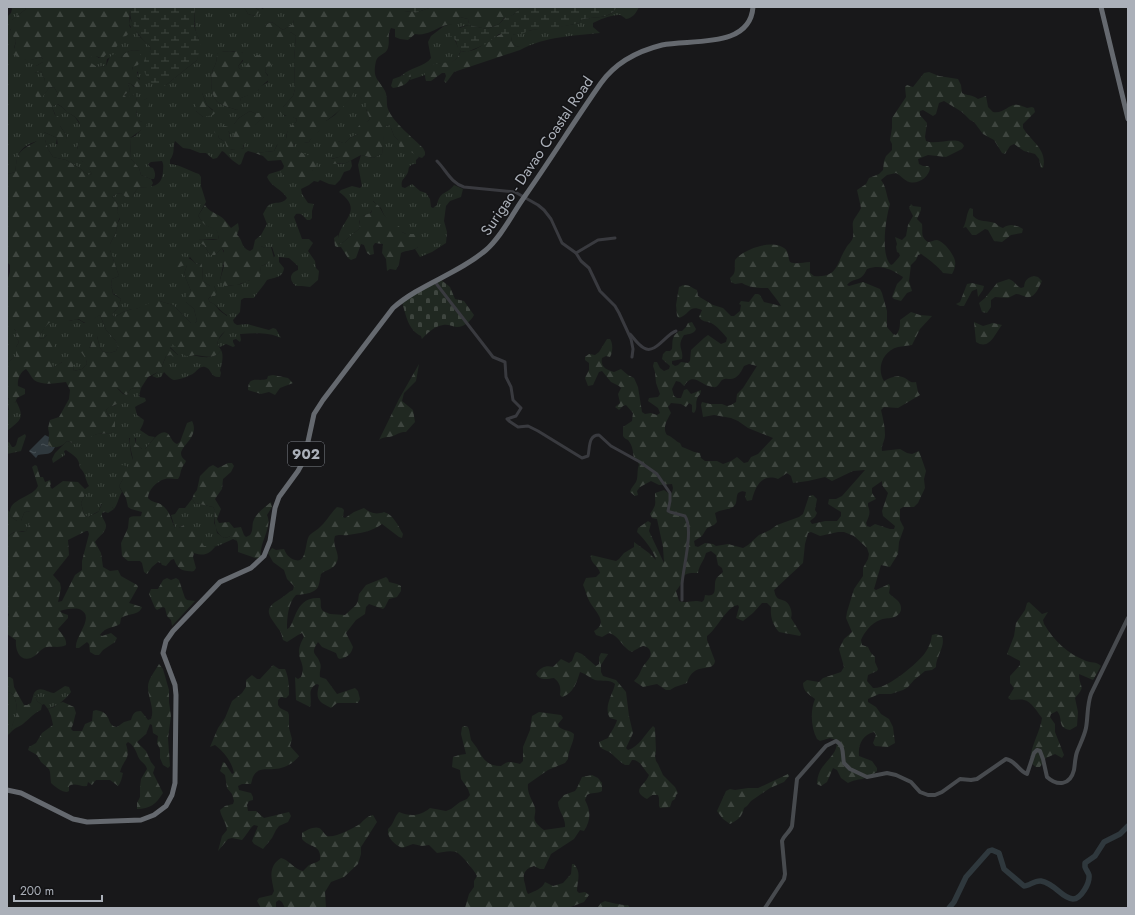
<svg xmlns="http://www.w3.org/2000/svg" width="1135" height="915" viewBox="0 0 1135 915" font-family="Jost,sans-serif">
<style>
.grass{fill:url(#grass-tufts);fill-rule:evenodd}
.forest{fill:url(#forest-firs);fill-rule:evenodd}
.wetland{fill:url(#wetland-marsh)}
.cemetery{fill:url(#cemetery-stones)}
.water{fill:url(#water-ripples)}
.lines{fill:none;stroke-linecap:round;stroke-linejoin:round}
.river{stroke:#2f383d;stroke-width:5.5}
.street{stroke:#393a3f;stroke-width:3}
.secondary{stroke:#474a4e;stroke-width:4}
.highway{stroke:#65696f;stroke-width:5}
.labels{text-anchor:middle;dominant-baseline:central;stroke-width:3;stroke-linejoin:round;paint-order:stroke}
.shield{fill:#131315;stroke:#7d8188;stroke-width:1}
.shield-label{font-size:14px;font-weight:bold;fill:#abb0b9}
.street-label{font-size:15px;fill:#abb0b9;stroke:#131315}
</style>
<defs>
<pattern id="grass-tufts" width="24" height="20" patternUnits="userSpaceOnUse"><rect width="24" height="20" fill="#202821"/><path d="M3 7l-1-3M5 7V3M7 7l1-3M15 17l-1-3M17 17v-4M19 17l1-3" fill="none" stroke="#3e453f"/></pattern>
<pattern id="forest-firs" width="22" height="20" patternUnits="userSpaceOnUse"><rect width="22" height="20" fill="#202821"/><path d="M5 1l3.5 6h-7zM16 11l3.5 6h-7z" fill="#3e453f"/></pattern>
<pattern id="wetland-marsh" width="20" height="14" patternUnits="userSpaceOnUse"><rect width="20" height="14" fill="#202821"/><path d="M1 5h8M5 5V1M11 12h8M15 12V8" fill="none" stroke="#3e453f"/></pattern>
<pattern id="cemetery-stones" width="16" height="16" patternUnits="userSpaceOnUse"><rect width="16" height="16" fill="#202821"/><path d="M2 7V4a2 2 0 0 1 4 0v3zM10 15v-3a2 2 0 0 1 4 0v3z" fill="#3e453f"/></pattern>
<pattern id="water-ripples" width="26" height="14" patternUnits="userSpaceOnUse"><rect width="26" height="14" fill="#2f383d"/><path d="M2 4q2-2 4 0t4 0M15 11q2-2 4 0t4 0" fill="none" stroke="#4a5257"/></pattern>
</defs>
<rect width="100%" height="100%" fill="#18181a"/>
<g class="grass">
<path d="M 11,7 L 24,7 L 26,9 L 12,20 L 13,26 L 10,30 L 16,41 L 14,48 C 24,60 24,63 41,57 L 43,59 L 43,62 L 36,66 L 32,66 L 34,73 L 41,71 L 45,80 L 43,85 L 41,98 L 49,88 L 54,87 L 58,94 L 47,117 L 47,123 L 44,132 L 57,138 L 56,144 L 64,145 L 67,136 L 60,126 L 52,107 L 57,104 L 62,107 L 66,111 L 75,117 L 81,126 L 81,136 L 77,148 L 82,161 L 86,163 L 92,174 L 88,175 L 78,167 L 66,160 L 53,157 L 48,149 L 45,140 C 33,141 20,146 17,159 C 16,163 16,167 15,172 L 9,174 L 7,172 L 7,17 L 11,13 L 12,9 Z"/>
<path d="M 195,7 L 244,7 L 248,14 L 255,16 L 259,10 L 254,7 L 259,7 L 263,9 L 264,7 L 297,8 L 293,24 L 283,30 L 272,22 L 265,25 L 271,42 L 284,37 L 291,32 L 296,36 L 294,60 L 295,89 L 293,96 L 283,107 L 284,116 L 291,116 L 297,119 L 296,122 C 290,126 286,132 286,139 L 277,145 L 274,151 L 255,153 L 248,151 L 245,153 L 241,164 L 239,165 L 232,160 L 224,152 L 222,151 L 217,158 L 213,159 L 206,153 L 200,153 L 190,149 L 183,148 L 175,141 C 172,148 176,151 170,160 L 170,164 C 181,165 189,171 199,174 L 201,177 L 201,186 L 206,202 L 198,216 L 205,225 L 216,229 L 218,233 L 218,240 C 211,238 206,240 199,239 L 200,243 L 204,245 L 210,255 L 215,255 L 222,248 C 226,255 222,272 220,280 L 228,286 L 241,284 L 244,282 L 250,280 L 260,273 L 261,266 L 267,264 L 275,256 L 272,247 L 265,248 L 261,246 L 261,235 L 267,224 L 263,214 C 265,211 266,207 269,205 C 275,201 282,205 287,198 C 282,189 272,188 267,177 L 269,174 L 279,171 C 291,181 290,176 302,180 L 313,170 L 306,156 L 296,150 L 293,147 L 295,143 L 304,143 L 309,142 L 313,135 L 319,131 L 326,121 L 335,115 L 351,97 L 353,92 L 357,87 L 359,88 L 361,98 L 366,100 L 366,109 L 370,119 L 368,121 L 358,127 L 358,134 L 350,138 L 345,143 L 343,143 L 338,141 L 339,151 L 342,154 L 339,157 L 331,159 L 338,164 L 346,163 L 351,160 L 352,166 L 350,170 L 344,172 L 340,180 L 335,185 L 329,184 L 320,180 L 318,182 L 314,181 L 309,185 L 301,189 L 302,194 L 308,203 L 314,204 L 312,211 L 312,218 L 310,220 L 307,220 C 303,216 302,213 296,214 L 294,217 L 302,239 L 309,239 L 313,243 L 308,251 L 315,261 L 316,268 L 319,271 L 318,280 L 310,287 L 302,286 L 296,286 C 289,281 289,273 298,270 L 298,266 L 289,258 L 279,257 L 279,262 L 284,268 C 283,278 275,277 267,280 C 263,287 258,291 254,298 L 244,298 L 241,300 L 240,312 L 233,320 L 234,323 L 237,325 L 247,324 L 269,330 L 273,328 L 276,329 L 281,338 C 269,332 254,333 241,334 L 240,334 L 241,340 L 240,342 L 236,339 L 233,340 L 233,342 L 235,346 L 233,347 L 226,344 L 220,347 L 218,345 L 218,340 L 226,330 L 227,315 C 220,311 217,305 210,302 L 208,299 L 217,292 L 214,286 L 210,286 L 203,281 L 202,265 L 201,263 L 196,264 L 190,257 L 180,268 L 183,265 L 187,265 L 184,274 L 191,291 L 186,302 L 194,309 L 197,321 L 195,323 L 191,323 L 173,305 L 159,301 L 136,309 L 132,309 L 123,312 L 115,317 L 112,315 L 118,307 L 121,299 L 113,293 L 111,284 L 112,279 L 119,276 L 110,250 L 110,244 L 116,232 L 117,224 L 120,219 L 117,212 L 118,204 L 112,197 L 116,194 L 121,193 L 129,199 L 132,198 L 134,193 L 138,188 C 152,186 162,188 163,171 C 163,167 164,165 162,161 L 151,162 L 148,164 L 150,167 L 153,168 C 155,172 156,175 154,179 L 151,179 L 141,175 L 139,168 L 131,159 L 130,138 L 135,136 L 142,129 L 142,122 C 137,120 136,113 136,108 L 139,108 L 148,98 L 139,103 L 137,101 L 135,94 L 127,99 L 124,95 L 130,91 L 128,83 L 131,84 L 134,87 L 140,79 L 137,77 L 138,72 L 133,70 L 132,66 L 140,61 L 140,51 C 133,49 125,51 121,58 L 111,57 L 107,59 L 106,66 L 97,67 L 86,60 L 90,57 L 94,55 L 99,58 L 118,43 L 119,37 L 123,36 L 131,27 L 129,24 L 130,18 L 139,36 L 151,47 C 150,55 145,57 144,66 L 166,85 L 197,60 L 199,39 C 193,29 195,18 195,7 ZM 223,51 C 231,53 237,50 243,53 L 243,61 L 238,66 L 239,68 L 242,70 L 269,66 L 266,67 L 265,72 L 268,75 L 268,82 L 259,87 L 258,91 L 241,98 L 237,110 C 232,108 223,106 219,103 C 210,98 210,78 213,69 C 216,64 217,60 217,54 ZM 202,93 L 207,105 L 213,110 L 203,117 L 196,111 ZM 250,111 L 256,114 L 264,114 L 264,117 L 247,131 L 247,141 L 244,143 L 244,148 C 240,150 235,148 230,150 L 225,142 L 219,138 L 218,135 L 229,131 L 230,139 L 232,139 L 234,135 L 234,124 L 239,118 Z"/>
<path d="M 617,7 L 639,7 C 636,13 633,18 626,19 C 624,17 622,16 620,15 C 613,14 598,20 593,23 L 593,27 L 600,33 C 572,36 547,36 520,50 L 520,47 C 512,46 511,41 511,34 C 520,35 524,31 532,30 C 548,27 564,27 579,23 L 581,20 C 592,16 611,20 617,7 Z"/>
<path d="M 460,17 L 468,19 L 469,25 L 460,27 L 454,39 C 457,43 457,48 461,51 C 459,54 458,57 455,60 C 446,68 430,57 425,75 L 410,80 L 411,76 L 407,74 L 401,76 C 410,67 425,67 431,58 L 428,42 L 431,36 L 444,26 L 452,24 Z"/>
<path d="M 390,125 L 394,136 L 398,140 L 405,152 C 411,151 415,153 419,157 L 416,160 L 416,164 C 414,164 412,164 410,166 C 408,168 409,169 408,172 C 406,178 400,179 402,187 L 405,188 L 412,184 L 420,191 L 426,193 L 430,199 L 431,207 L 433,208 L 437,205 C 440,190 447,195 454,185 L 463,189 L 461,197 L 450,201 L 446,206 L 444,221 L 447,232 L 446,243 L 432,252 L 420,257 L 415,249 L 418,247 L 417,234 L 406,234 L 402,232 L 384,215 L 381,208 L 373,201 L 372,210 L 369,215 L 364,215 L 359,221 L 360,225 L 359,229 L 341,244 L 338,243 C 336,222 367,212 339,192 L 341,190 L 352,186 L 360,188 L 362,186 L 358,165 L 361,155 L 373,158 L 382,154 L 384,128 L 385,126 Z"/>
<path d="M 100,315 L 106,330 L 115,340 L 118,346 L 116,351 L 110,353 L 103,352 L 100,348 L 97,336 L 91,342 C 90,350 85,357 87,364 L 82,369 L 74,371 L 73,367 L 62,362 L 58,365 L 53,367 L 51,362 L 52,354 L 47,335 L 43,339 L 39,338 C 43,330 47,319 58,318 C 61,318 64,321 67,321 C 76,321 75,316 84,323 C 93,321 93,318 100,315 Z"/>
<polygon points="7,329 14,329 17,332 16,337 19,342 16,347 16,356 7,363"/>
<path d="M 172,343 L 178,347 L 182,352 C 194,355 213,363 221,350 C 224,355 222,365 220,370 L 221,373 L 220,377 C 210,378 212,369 205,367 C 200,366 198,370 194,373 C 190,376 179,380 174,380 C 170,379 167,375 164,372 L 161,377 L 157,378 L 152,376 C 160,372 163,365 166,356 L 171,355 L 173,356 L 178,355 L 170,347 Z"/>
<path d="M 117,388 L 123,394 L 127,395 C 130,390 131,387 138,389 L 141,388 L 139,396 L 140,397 L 145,398 L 146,401 C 142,404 139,404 135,407 L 137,415 L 144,420 L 143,424 L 140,430 L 149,436 L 155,437 L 145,449 L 142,449 L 136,444 L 136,438 L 129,438 L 131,454 L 134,463 L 133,468 L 131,470 L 126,466 L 123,479 L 119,486 L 122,492 C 118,498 118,504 114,509 L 111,506 L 101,504 L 99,511 L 88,517 L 84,514 L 81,503 L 85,494 L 85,489 L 89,486 C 85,480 86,473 80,468 C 79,457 74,456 66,450 L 64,451 L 65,455 L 53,463 L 52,459 L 55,453 L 67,441 L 72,443 L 97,434 L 111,433 L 115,426 C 113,418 108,417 106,410 L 109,407 L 116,405 L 119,395 L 116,392 Z"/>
<path d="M 7,396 L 8,399 L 15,403 L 16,401 C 25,418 21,420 7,431 L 7,410 L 9,410 L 7,402 Z"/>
<path d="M 192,499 L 195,503 L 213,507 L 215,510 L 214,523 L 216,527 L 217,533 L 224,538 L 233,536 L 237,541 L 233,539 C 226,542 206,554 202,543 C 201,540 201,536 199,533 L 183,525 L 179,528 L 175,528 L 171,515 L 175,514 L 179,508 L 185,508 Z"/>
<polygon points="7,509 10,512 11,517 17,521 21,521 24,513 27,511 30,512 30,523 26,531 14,532 7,537"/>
<path d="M 65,686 L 69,687 L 71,692 C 64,701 58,705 48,709 L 44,704 L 42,705 L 37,701 L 34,693 C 40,685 46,692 54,693 Z"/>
<path d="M 8,692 L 11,693 C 16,697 17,706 17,712 C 17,720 11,722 12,731 L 7,736 Z"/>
</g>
<g class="forest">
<path d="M 24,7 L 136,7 L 130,10 L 129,24 L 131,31 L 126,36 L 120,37 C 118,44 118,49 109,51 L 103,58 C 95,57 93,54 87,60 L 97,67 L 106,66 C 109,60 109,54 117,54 L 118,57 L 121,58 C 125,51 133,49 140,51 L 140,61 L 138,65 L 132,67 L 133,70 L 137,69 L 137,77 L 143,83 L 141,86 L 137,88 L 131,84 L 128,83 L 130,91 L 124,95 L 127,98 L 135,94 L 136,96 L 137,101 L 139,102 L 148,98 L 150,102 L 147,111 L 142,111 L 139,108 L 136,108 L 136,114 L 140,121 L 146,123 L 147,126 L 130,138 L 131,159 L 139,168 L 141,175 L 151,179 L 153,183 L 151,187 L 138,188 L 134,193 L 132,199 L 129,200 L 121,193 L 116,194 L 112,197 L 118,204 L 117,212 L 120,217 L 117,224 L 116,232 L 110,244 L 110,250 L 119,276 L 112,279 L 111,284 L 113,294 L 121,299 L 118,307 L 112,315 L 115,317 L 123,312 L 132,309 L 136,309 L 156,300 L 173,305 L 191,323 L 195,323 L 197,321 L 194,309 L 186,302 L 186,295 L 191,291 L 184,274 L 187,265 C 180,265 177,271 169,270 L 166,267 C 173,254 187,253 196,264 L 201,263 L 202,265 L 203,281 L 210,286 L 214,286 L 217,292 L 215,296 L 211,296 L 208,299 L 210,302 C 215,304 216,306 219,310 C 223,314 227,315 230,319 L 229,329 C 224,331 216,339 218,345 C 219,347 220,348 221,350 C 215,360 205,356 195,355 C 192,355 190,357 186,356 C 181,354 177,347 172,344 L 170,348 L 180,357 L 176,359 L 171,355 L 166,356 L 160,371 L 148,377 L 141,388 L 138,389 C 131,387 130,390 127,395 C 122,394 121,390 117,388 L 117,392 L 123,398 C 119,406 112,404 106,410 L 108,415 L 115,421 L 115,428 L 111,433 L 97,434 L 76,444 L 67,441 C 63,446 54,450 48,445 L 49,433 L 48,428 L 50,420 L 59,417 L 69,399 L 70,390 L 66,382 C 57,383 42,386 34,380 C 31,377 29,372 26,369 C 20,372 17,380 18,386 L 25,389 L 25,394 L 17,398 L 15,403 L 11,402 L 7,396 L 7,363 L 16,356 L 16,347 L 19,342 L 16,337 L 17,332 L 14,329 L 7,329 L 7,281 L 10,272 L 10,265 L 7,262 L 7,172 L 9,174 L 15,172 C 16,167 16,162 17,158 C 21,147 32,145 40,139 L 45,140 L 48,149 L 53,157 L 66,160 L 78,167 L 88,175 L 92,174 L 86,164 L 77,157 C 75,144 88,128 75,117 C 73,115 70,114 67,112 C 64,109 62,106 57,104 L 52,107 L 55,115 L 61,118 L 60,126 L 67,136 L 64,150 L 58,148 L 57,138 L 44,132 L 43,128 L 47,123 L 45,104 L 50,100 L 55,99 L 58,94 L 54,87 L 49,88 L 41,99 L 36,98 L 35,94 L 45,80 L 41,71 L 31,74 L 30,70 L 32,66 L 36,66 L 43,62 L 43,59 L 41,57 C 27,62 26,61 13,54 L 16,41 L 10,31 L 12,26 L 12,20 L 26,9 ZM 100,315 L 106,330 L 115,340 L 118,346 L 116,351 L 110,353 L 103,352 L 100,348 L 97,336 L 93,335 L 90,348 L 86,348 L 81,352 L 86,359 L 87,364 L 82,369 L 74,371 L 73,367 L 77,360 L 75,357 C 66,358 61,364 53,367 C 48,356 60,343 52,333 L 47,335 L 43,339 L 39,338 C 44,328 47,322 58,318 L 63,322 L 79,319 C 91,329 91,319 100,315 Z"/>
<polygon points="244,7 254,7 260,11 255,16 248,14"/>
<path d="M 297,7 L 404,7 L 404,12 L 413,11 L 415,13 L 432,7 L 521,7 L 513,15 L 504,18 L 499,24 L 487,29 L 469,25 L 468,19 L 460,17 C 458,19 457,21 456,22 C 452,26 447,24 443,26 C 434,30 425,36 415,34 L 408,40 L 400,39 L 395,37 L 395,29 L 391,28 C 387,35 390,41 388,48 C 386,55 378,54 376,61 C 372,79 378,78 385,91 C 388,97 386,104 388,109 C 392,121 414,139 423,148 L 425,152 L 425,155 L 422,158 L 419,157 L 411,152 L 405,152 L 400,150 L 398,140 L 394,136 L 390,125 L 385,126 L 382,154 L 373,158 L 361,155 L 346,163 L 331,164 L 328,160 L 339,157 L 341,154 C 337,149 331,149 328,143 C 334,140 337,140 343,143 L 345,143 L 350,138 L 358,134 L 358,127 L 361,123 L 368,121 L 370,119 L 366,109 L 366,101 C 359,98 359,95 359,88 L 357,87 C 353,92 352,97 348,101 C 342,109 334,115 326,121 L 326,125 C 320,132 314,133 309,142 L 304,143 L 295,143 L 293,146 C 299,155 312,154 317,161 L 315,170 L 313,170 L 311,173 L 311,177 L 310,179 C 305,181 293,180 288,179 L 279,171 L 283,169 L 284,166 L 281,160 L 268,161 L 263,156 L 255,153 L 274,151 L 279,142 L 286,139 L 288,128 L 296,122 L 297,119 C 291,116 285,117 280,113 L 283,107 L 293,96 L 295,89 L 294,60 L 296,36 L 291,32 L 280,42 L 273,44 L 265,36 L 266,30 L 265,25 L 272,22 L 283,30 L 293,24 L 294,20 L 291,16 Z"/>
<path d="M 506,33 L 511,34 C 511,41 512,46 520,47 L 520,50 L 454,72 L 446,83 L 444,81 L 446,76 L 445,73 L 442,73 L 431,81 L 426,81 C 420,60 442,65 453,61 C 457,59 459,55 461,51 C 478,55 490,35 506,33 Z"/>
<path d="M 239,50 L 245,55 L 245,57 L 238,66 L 239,68 L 242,70 C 248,66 248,60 257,55 C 264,56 269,58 272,65 L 266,67 L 265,72 L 270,79 L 260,87 L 256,94 L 249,95 L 241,98 L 240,102 L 240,106 L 237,110 C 232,108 223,106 219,103 C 210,98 210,78 213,69 C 216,64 217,60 217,54 L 220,51 L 234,52 Z"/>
<path d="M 929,72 L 939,76 L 958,79 L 961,85 L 962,93 C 967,96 972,94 978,99 L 986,96 L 988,107 L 993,112 C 1005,114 1009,103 1018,105 C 1021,105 1024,107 1027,108 L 1032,107 L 1034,108 L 1035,112 L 1023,124 L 1023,128 C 1031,141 1048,150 1043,168 L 1041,168 L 1039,159 L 1035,154 L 1024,151 L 1014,144 L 1010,146 L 1005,154 L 1002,153 L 994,140 L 983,134 L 974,122 L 970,120 L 962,112 L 944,101 L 939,103 L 936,114 L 933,116 L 923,110 L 920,111 L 920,115 L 927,123 L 925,137 L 926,141 C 937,146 959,134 964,146 L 962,149 L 946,157 L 928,155 L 918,159 L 919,164 L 923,166 L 928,166 L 930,168 C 929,178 916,186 907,181 C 903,179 900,175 896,173 L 887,175 L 881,180 C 887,188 886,196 890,204 C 886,217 880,255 891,265 L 893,264 L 900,256 L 899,253 L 897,252 L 896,247 L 897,244 L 895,237 L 902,240 L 906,236 L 908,225 L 913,216 L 909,208 L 911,204 L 913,206 L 921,207 L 921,210 L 917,219 L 922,224 C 923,232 920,237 928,242 C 931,242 934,240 937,240 C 944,241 954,255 955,261 C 956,266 954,270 952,274 L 943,273 C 940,268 926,257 921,254 L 918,255 L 916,260 L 911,265 L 909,281 L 912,291 L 907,293 L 901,301 L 894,299 L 892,297 L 897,284 L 902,279 L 903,277 C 891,269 881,264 867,269 C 860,284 855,276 847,285 L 849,286 L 863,282 L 880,289 L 882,293 L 887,311 L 887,327 L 893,334 L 896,335 C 900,330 900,326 900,320 L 911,312 L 920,315 L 932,316 L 920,329 L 912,345 C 907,346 903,346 898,347 C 883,351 876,368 884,381 C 890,378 897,374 905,378 C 910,381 910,383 916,382 L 918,392 L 920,395 L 898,408 L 884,407 L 881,410 C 883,418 885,427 885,435 C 885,441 881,445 882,451 L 900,449 L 907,453 L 912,454 L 919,451 L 926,471 L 924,479 L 925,488 L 918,503 L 914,507 L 903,507 L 900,509 L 900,520 L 904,528 L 899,542 L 898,554 L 890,567 L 881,565 L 874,589 L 876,590 L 889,584 L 890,587 L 889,593 C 892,597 898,599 900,604 C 901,606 901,607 901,610 C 898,620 887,617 880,620 C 871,623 864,633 861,640 L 862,645 L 868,647 L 871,653 L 875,657 L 875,662 L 878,669 L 877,671 L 868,675 L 867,681 L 873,688 C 886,690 918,663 925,653 C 929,647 931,642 932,635 L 936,634 L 942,636 C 946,646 936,656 936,667 L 932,670 L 925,671 L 914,680 L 908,687 L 903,690 L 891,694 L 879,694 L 868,699 L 868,702 L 876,707 L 881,714 L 889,719 L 893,727 L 895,743 L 888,747 L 875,746 L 873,743 L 876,735 L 874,732 C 862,735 858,745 859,756 L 872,761 L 877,768 L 877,771 C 864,782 860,777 848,783 L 841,778 L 837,770 L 833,768 L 827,782 L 821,786 L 817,784 C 817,780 818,775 820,771 C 825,761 840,752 836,740 L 830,738 L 820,741 L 817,739 C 811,728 810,711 815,699 C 809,694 803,692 803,683 L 807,680 L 819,682 L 823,678 L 841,672 L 844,667 L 839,649 L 844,639 L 852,632 L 846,618 L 847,612 L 854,589 L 863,576 L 863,568 L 868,559 L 869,554 L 867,548 L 854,536 L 844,532 L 838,532 L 820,536 L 811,532 L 808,533 L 805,544 L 803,563 L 774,590 C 775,592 775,595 776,596 C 778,600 781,599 785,601 C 790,604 793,612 791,618 L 801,634 L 800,636 L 779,632 C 773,625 770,617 771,607 L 767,603 L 762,603 L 753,613 L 743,621 L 736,618 L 739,607 L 738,605 C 727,606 717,629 707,636 L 707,640 L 715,661 C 713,674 694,660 687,683 L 675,687 L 670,690 L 666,690 L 657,684 L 643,687 L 634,681 C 638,677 640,673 642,668 C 644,664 648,661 650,657 C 652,652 649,646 643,646 C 640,647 635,650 632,652 C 622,648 620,636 609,633 L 602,637 L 596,635 L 594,631 C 609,623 595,611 591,604 C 587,598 586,591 583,585 L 586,578 L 596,577 L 600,573 C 599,566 589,563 591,555 L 616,561 L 619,559 L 624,553 L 634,547 L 634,542 L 649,553 L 656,560 C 654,551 644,539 637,532 L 638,528 L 648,521 L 651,523 L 649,531 L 664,563 L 663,547 L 657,519 L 652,518 L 650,514 C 657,504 655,505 655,493 L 664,490 L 670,494 L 672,493 L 673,488 L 672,484 L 659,485 L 651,481 L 640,487 L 637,491 L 638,495 L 635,496 L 630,492 C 631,487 636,484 637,479 C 638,474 637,470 639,465 L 637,460 L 634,459 C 633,452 633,446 628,440 C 626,439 624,438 623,436 L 623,427 L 632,421 L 633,413 L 626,405 L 623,406 L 619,410 L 615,407 L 620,403 L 618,394 L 621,388 L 619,386 L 611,382 L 602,371 L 599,372 L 593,385 L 588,386 L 585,378 L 589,370 L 589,363 L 585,360 L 585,357 L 589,354 L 595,355 L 599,352 L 607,339 L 610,339 C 613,343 613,352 610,357 L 606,356 L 602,358 C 600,367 607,370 614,372 L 621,369 L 628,375 L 634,378 L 638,387 L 642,412 L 645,414 L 651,413 L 657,415 L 660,413 L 658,408 L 648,401 L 649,398 L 658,397 L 660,394 L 656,383 L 655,372 L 653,366 L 654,362 L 657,362 L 660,368 L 664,371 L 669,369 L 670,366 L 662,359 L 663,354 L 666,351 L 670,351 L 672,349 C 673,340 671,337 679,331 L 682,331 L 686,327 L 688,323 L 692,322 L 696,329 C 694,334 689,334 684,335 C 676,347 684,349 682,359 L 672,361 L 672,364 L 675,366 L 678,365 L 681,362 L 688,363 L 690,361 L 691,350 L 704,338 L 708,335 L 721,344 L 726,342 L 727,338 C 722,332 717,326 711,323 C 706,321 702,322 699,317 L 702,310 C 689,304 690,314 679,318 L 677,316 L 676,305 L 679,287 C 687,282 690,287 697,290 L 698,296 L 713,305 L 723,308 L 731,316 L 734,316 L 740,311 L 741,305 L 739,304 L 741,301 L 749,302 L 755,294 L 758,294 L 760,295 L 764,302 L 781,306 C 779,302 771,292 768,288 C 758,288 750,288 742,283 L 735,284 L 731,282 L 730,278 C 737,273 734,268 735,260 C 743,249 772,239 784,248 C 789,251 788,258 790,262 C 798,265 802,262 810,262 L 810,273 L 814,276 C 838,278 836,264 846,248 C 848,244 852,242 853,237 C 854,232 852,227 853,222 C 854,218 859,213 861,208 L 857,190 L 866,184 L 869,178 L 879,174 L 883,170 L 884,161 L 886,156 L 892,150 L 892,144 L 890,140 L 892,128 L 892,118 L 906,97 L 905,87 L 907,85 L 913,87 L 924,73 ZM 749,364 L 757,366 L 743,388 L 737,394 L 736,402 L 731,405 L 727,406 L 722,404 L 710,404 L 702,402 L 701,405 L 703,417 L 714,415 L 731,418 L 738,421 L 748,428 L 773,438 L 758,454 L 751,457 L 748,462 L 744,463 L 737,457 L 731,461 L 723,464 L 717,461 L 705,461 L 701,458 L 700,453 C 695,453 688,449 682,447 L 680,443 C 675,441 673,437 667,435 C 662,428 667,420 671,413 L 668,407 L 671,403 L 681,404 L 686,407 L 689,403 L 692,405 L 692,412 L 694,413 C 698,408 695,404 697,399 C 698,395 701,395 701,390 L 691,394 L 687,389 L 684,390 L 681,398 L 677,398 L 674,396 L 672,389 L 676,381 L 680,382 L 684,386 C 694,371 700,386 713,387 C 718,388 719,383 722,380 C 725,378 728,379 731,379 C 738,378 741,372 744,366 ZM 865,470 L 842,496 L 836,499 L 829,499 L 828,504 L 841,512 L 841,516 L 837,521 L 825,521 L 812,524 L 810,521 L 815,517 L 817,513 L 815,510 L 817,499 L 813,495 L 809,496 L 803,514 L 799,517 L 777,525 L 770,530 L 759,535 L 748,545 L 743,548 L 728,544 L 716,546 L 713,544 L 705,543 L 698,547 L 695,546 L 694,541 L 702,536 L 707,528 L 714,525 L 717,522 L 715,513 C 723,508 733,511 736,503 C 737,500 736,497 738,493 L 742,491 L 746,492 L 745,497 L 747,501 L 752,500 C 755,487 762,473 778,479 L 787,473 L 791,476 L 793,483 L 808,481 L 825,477 L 832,481 L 853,471 ZM 882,481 L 882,485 L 888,493 L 882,511 L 883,516 L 895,526 L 894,529 L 890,529 L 875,524 L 870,527 L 867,526 L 866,523 C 869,516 871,513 868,506 L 868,503 L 876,499 L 872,493 L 872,488 ZM 711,551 L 716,555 L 718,565 L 722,568 L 723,572 C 721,574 717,577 716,579 C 713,586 719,598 705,595 L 704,600 L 702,602 C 693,599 688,604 679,601 L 676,591 C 687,579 677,572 698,573 C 699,565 704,561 706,553 Z"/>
<path d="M 407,74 L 410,74 L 411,76 C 409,84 401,87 393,88 L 391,86 L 393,79 Z"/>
<polygon points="199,93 202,93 207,105 215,113 213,115 203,117 196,111 196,102"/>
<path d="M 250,111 L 256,114 L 261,112 L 264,114 L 264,117 L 248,131 L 249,138 L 243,146 L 244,148 C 240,150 235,148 230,150 L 227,149 L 225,142 L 219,138 L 218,135 L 214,132 L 217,128 L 225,126 L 228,127 L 230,139 L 232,139 L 234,135 L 234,124 L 239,118 Z"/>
<path d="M 370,199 L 379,206 L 384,215 L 401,228 L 402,232 L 406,234 L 417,234 L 419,236 C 422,254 409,248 401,253 L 399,264 L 396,270 L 390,269 L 387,271 L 386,259 L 382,253 L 383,244 L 375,243 L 373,246 L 374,254 L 370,255 L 367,253 L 364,245 L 361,244 L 356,258 L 351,260 L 348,258 L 341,247 L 337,247 L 335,246 L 334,238 L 338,235 L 338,243 L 341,244 L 359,229 L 360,225 L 359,217 L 371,213 L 372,210 L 367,200 Z"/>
<path d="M 205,205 C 209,211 213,212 218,215 C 224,218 227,223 231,228 L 238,223 L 239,229 L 237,235 C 244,241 240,247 250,251 L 253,249 L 255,240 L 261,235 L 261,246 L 265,248 L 271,247 L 274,258 L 269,263 L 261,266 L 260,277 L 255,283 L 252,283 L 250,280 L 237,285 L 225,286 L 222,283 L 220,280 L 224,266 L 222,255 L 224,251 L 222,248 L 215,255 L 210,255 L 204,245 L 196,242 L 196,239 L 218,240 C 220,226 211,230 204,224 C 202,222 200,218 198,216 Z"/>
<path d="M 970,208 L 973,209 L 973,216 C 980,223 987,220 995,223 C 998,225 999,227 1003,228 C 1010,223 1016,225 1023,229 L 1022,233 L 1011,235 L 1002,242 L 994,241 L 988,230 L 985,229 L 976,235 L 972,235 L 966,227 L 963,228 C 967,221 966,214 970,208 Z"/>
<path d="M 1034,276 L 1038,277 L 1042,281 C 1039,287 1035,299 1026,297 C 1023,296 1020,294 1016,294 L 1008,298 L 995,297 L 991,300 L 991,307 L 987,313 L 982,312 L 979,303 L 985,298 L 997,283 L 1009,279 C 1015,281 1016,286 1021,288 L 1024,287 C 1025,280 1027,278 1034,276 Z"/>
<polygon points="972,283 984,286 983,290 978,297 977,289 972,291 964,306 960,306 956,304 960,302 967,284"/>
<path d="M 974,322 L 983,326 L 993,323 L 1002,325 C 995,333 990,351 976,342 Z"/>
<path d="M 419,364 L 416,381 L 404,393 L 402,401 L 413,410 L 415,422 L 406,432 C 400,432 398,434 393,436 C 388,438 384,436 379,440 L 399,399 Z"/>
<path d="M 273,375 L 288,378 L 293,383 L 280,388 L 275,395 L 269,392 L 261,394 L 248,390 C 248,375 258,382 267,379 L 268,376 Z"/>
<path d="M 192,421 C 202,441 169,449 186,461 C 185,464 183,465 182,468 C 180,472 181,475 178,479 C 174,479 168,478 165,479 C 157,481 148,490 148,498 C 152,503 158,502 162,505 C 170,511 171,520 175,528 L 179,528 L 185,524 C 192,526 199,529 201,536 C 202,540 201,542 204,546 L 215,547 C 208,555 204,556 194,553 L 193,557 L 196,568 L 194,571 C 183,572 177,569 174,559 L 171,560 L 166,566 L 162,565 L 161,563 L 158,562 L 152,567 L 147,574 L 144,572 L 142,563 L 140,561 L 128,561 L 122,556 L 121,543 L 128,528 L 129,518 C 133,515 137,517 141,516 L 142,512 L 131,509 L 128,507 L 126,498 L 119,486 L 123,479 L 120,468 L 122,465 L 126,466 L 131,469 C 138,463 126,445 131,435 L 134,435 L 136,444 L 142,449 L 145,449 C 150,444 162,425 169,435 C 172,439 172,442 177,444 L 180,442 L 187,423 Z"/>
<polygon points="25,434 26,436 21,451 7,454 7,443 9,442 12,447 14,447 16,445 18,438"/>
<path d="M 228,463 L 232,463 L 234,466 L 231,472 L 223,479 L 222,489 L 215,499 L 221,509 L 217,519 L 219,523 L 229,522 L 234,528 L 241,527 L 244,535 L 246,537 L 250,535 C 253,531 252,527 253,522 C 256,513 264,508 271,502 L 272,507 L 267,515 C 273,527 259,542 261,556 L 258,559 L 238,552 C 238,545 239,540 232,536 L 224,538 C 214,533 214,520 215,510 L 213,507 L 195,503 L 192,499 L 194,494 L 197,490 L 200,476 L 209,467 L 213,465 L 218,468 Z"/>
<path d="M 35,465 L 37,466 L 40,477 L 43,477 L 45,482 L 50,480 L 51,483 L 50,486 L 52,489 L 63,481 L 78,482 L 85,489 L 85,494 L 81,503 L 84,514 L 88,517 C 91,515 95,514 98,512 C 102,507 99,505 107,500 L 111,502 L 111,506 L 114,509 L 108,513 L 105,512 L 102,513 C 101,518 105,520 106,525 C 107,532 98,537 95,542 L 101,553 L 103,567 L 110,571 L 118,570 L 121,576 L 137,585 L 138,587 L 129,603 L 142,607 C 139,616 128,613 121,618 L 120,624 C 112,629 106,626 100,635 L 102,636 L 111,633 L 117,638 L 115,642 L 103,650 L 99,655 L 95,655 L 90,652 L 89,644 L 87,642 L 79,648 L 76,648 C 74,636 97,616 79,609 C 74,608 65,609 60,611 L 62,613 L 68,615 L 68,618 L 58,629 C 62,634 67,639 66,645 C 59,649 50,645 44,648 C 39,651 36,656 31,658 C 19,662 15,649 16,640 L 7,634 L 7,617 L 9,615 L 7,611 L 7,537 L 16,531 L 22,532 L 26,531 L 30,523 L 30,512 L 27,511 L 24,513 L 21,521 L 17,521 L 11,517 C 4,499 33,498 38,486 L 32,467 ZM 86,531 L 88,531 L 89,534 L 82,561 L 82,570 L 75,575 L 62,601 L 58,602 L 61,588 L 60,583 L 53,575 L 69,555 L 68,540 Z"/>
<path d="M 337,507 L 342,508 L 344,510 L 343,517 L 345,518 L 354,512 L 364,508 C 370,513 376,515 384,512 C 394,515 398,526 403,534 L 402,538 L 399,537 L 382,524 C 371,532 361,533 348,535 C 343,536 340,534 335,536 C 331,547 343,555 335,565 C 331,570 325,570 321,574 C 320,577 320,581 319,584 C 317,594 304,594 296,595 C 288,603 287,618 287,629 C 296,626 293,596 320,598 C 322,603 319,607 323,611 L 330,614 L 345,615 L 356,605 L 358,601 L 359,594 L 366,585 L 386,577 L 388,579 L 389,582 L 397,584 L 401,586 L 401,591 L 397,597 L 389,599 L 385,607 L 383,609 L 369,604 L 366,607 L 365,614 L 356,620 L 346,633 L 353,647 C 351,655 347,657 340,659 L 338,658 L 336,653 L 322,647 L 318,642 C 309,655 317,653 320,663 C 322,667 319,672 320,677 L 326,679 L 337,694 L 355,688 L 358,691 L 360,699 L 358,703 L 337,703 L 331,708 C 319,702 315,700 319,685 L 317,684 C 306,689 313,698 310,707 L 296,700 L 295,677 L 298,679 L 301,677 C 308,660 291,659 304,637 L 302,633 L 298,635 L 287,642 L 283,640 C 282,637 282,634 280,631 C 271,617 260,610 280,599 C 285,596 288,592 293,590 L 294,586 L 287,579 L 284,570 L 273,562 L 268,553 L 272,548 L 276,550 L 284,549 C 286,554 289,558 295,560 C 307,564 305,542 309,536 C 311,533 316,531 319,528 C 326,522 330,514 337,507 Z"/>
<polygon points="167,578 171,580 176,578 179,580 185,598 187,600 195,601 172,626 171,620 167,616 165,608 163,607 157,610 155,608 149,594 151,589 158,589 163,580"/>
<path d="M 1029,602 L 1042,614 L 1048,612 L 1043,620 L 1044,624 C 1055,642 1067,653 1086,661 C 1091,663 1096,661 1101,666 L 1093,680 L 1079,674 C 1079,688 1087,685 1075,698 L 1078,712 L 1077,726 L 1070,730 C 1056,727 1064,719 1057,711 L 1051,714 L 1050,717 L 1055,724 L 1055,732 L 1064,755 L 1062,758 L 1055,754 L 1046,758 L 1040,767 L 1036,767 L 1032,764 C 1026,754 1041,731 1042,718 C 1038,713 1031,701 1024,700 C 1021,699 1015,700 1011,700 L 1008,698 L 1014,688 L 1010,683 L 1010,676 L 1020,665 L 1020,661 L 1007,654 L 1014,636 L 1016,623 L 1025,610 L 1027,603 Z"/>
<path d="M 577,652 L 582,654 L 596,666 L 599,664 L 599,657 L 601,653 L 608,654 L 601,665 L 601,672 L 603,676 L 616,680 L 626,692 L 629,716 L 633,733 L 626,748 L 628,750 C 639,747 645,734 653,726 L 655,728 L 656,751 L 655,756 L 656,761 L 658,764 L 663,775 L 675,787 L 678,793 L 676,795 L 675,799 L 672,801 L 670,807 L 660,808 L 659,806 L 659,798 L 658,795 L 652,795 L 647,799 C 630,790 645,786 649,775 C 644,770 640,759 632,760 L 629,765 L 625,765 C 620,762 616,758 612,754 C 609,751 603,750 600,747 L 599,742 L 608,738 C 611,732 616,725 617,720 L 610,718 C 603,707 613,694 615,684 C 610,679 602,682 595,680 C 590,678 586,674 580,672 C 577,682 573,694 562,697 L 560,695 C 561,687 560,683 554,678 C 547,679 540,681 536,674 C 540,667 547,665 553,667 L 561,659 L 569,663 L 572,661 L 575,653 Z"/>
<path d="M 159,664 L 163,669 L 169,690 L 169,702 L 171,716 L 168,738 L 170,766 L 168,768 L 163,765 L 160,758 L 160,749 L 157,743 L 158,736 L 153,733 L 152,725 L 150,724 L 146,734 L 137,742 L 146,751 L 151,762 L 155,767 L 153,773 L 163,793 C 156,804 150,809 137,809 L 137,803 L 140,797 L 140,787 L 141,779 L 147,769 C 146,765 144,764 141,761 C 136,756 137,747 128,742 L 126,744 C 131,760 124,758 120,772 L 123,773 C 122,777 121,783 118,786 L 110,780 L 96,780 L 92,785 L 88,782 L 87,786 C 80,787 75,782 69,786 L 69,791 L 67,792 C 62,792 55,787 51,783 L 50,772 L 49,769 L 41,762 L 37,755 L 28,750 L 29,747 L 36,743 L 42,733 L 53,725 L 51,716 L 48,709 L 54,707 L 59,703 L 63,702 L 74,707 L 76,713 C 74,718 74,724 71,729 L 73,731 L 82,731 L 85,724 L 92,721 L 93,711 L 96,710 C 114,713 105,726 117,727 L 124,722 L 131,720 C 133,714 134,711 141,711 L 148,720 L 151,719 C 155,709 148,698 148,687 C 148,679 155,671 159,664 Z"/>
<path d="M 273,665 L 279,669 L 285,669 C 289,678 289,686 289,695 L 286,698 L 281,697 L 278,700 L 278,705 L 280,708 L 288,712 L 289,715 L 289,728 L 292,739 L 290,746 L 299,756 C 294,763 284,769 274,769 C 266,770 259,767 254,775 C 252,778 252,781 251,784 L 242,784 L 238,786 L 239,790 L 251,793 L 253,797 L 253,800 L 249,801 L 247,805 L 248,811 L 256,811 L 264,818 L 289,812 L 291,816 L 288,822 L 279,826 L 276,830 L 272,838 L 263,849 L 254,844 L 252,841 L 258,826 L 254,825 C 249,829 247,835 242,840 L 232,838 L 228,839 L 218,851 L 222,836 L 227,830 C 226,822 221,817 220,810 L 225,806 L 233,804 L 234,801 L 232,794 L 227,788 L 225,775 L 220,771 L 223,762 L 225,763 L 232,774 L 234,773 C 232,762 224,752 215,745 L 210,747 L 218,728 L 225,718 L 232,701 L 242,693 L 246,687 L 246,680 L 252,675 L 257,679 L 260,679 Z"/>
<path d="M 7,677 L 10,677 L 13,679 L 14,687 L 24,705 L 27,705 L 31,703 L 34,693 L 37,701 L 42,705 L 41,710 C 34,713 29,719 23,724 C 19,727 16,727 12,731 C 11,722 16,720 17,712 C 17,706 16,697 11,693 L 8,692 L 7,694 Z"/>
<path d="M 539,712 L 561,715 L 563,718 L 558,724 L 559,727 C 564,731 570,730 574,734 C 574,743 568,750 568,759 L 565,763 L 548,770 L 528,784 C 527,792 531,798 534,805 C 539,816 527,818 544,830 L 565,827 C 566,818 558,811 558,802 L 564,795 L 575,791 L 577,788 L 582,777 L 592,775 L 598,778 L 602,783 L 602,791 C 597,794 592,792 587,795 L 585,800 C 591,811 591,820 584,831 L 580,830 L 574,839 L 551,854 L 544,869 L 540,869 L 534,866 C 524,869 522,875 525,884 C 526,888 526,891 528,894 C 535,891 542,889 545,882 L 553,886 L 563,883 L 571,874 L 572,864 L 574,864 C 582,873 577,881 577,891 L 579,893 L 585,892 L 589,895 L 584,902 L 568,908 L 465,908 L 469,894 L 474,887 L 474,881 L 477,876 C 475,871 460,853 456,852 C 450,850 443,852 437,853 L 429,845 L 422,846 L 413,844 L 402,848 C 394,844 387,838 388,829 C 394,824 394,817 399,812 C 410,817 421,816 430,808 L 446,811 L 451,809 L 460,802 L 467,799 L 470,795 L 468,789 L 461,779 L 460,770 L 452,767 L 453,757 L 459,755 L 466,754 L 461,734 L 462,727 L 464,726 L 468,727 C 470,732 470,736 471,740 C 473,743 475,745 477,748 C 483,759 487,766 501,766 C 508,760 512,762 520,764 L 523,761 L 523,747 L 530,730 L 532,716 Z"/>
<path d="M 788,774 L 789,776 L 784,782 L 770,788 L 751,801 L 747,806 L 744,808 C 742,817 738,820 730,824 L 723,819 L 717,811 L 726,791 L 730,789 L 735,790 L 748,788 L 758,788 Z"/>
<path d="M 373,815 L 377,822 L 361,847 L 361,854 L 358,864 L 344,877 L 331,882 L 325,892 L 326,908 L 285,908 L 282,902 L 279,900 L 276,902 L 276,908 L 261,908 L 257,901 L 259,898 L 272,895 L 274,891 C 272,879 267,867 281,858 C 289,860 294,869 303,871 L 309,865 L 317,862 L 320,860 C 322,844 309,848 302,839 L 302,833 C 306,830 315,826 319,828 C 322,829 324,834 327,836 C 335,838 352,829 360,824 C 364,820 367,816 373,815 Z"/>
<path d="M 605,901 C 608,902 625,906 628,905 L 630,908 L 593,908 L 598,907 L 601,903 Z"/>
</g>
<g class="wetland">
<path d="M 136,7 L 195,7 L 194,26 L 201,45 L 197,60 L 166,85 L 159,88 C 149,83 140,71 145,58 C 147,54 150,53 151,47 C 139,37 130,26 130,10 Z"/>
<polygon points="404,7 432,7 415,13 413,11 404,12"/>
<path d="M 521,7 L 617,7 C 610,20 592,16 581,20 L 579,23 L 556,28 L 531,30 L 521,34 L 499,34 L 486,44 L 467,52 L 461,51 L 458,49 L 456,41 L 451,36 L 451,32 L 456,29 L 469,25 L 487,29 L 495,26 L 499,24 L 507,16 L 513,15 Z"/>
</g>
<path class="cemetery" d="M 440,279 L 450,287 L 455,299 L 464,301 L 474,315 C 471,321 463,328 456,327 C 451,326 448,324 443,325 C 435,326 427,333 422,339 L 421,336 C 408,330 406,315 402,302 Z"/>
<path class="water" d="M 45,435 L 49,437 L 48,445 L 51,447 L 55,447 C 51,456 46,453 38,455 L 36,458 L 29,451 Z"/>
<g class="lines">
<path class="river" d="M 949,908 L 954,902 L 966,877 L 989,851 L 992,850 L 999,853 L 1004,869 L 1024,886 C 1029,886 1035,880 1041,881 C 1056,884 1061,898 1073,899 C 1081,899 1090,883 1089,875 C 1088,872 1086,870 1085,867 L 1085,863 L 1095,856 L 1104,842 L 1120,834 L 1128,826"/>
<g class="street">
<path d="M 437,161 C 446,170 451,183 464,187 L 515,192 L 538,205 L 544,210 L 551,219 L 562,243 L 576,253 L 581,261 L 589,268 L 600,291 L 615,306 L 619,313 L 631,339 L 633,349 L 632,357"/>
<polyline points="576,253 598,240 615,238"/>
<path d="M 435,282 L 493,357 L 505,362 L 506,377 L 511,387 L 513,400 L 521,408 L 516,416 L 507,419 L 509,421 L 518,427 L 528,426 L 538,431 L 582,458 L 588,456 C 590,448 588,435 599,435 L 611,446 L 640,462 L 657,474 L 670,493 L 670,501 L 668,511 L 670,512 L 685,516 C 694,529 683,568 682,584 C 682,590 682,595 682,600"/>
<path d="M 630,334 C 634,338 638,345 644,348 C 655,355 666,334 676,331"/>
</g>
<path class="secondary" d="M 765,908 L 784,879 L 785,874 L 782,841 C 784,835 790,832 792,826 L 797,779 L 826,746 L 836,741 C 845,746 842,755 844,763 L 850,769 L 867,777 L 887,773 L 896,775 L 911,782 L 920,792 L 928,795 L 935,795 L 942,792 L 960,779 L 971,780 L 977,779 L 1006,759 C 1015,760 1019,771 1027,774 L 1034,753 L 1037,750 L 1040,751 L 1043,759 L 1047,777 C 1057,786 1070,786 1074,770 C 1075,764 1075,758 1077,752 C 1080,744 1084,737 1086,728 C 1088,717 1087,705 1091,694 L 1128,618"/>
<g class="highway">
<polyline points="1101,7 1128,119"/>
<path d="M 7,790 L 21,793 L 73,819 L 87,822 L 141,820 L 154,815 L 166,806 L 172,795 L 175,783 L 176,695 L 175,685 L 163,653 L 166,641 L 173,631 L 220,582 L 251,568 L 264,556 L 270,541 L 275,508 L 279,497 L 298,471 L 304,460 L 314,414 L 323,400 L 393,308 C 420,284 458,274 486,250 C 502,236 512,214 525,196 C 551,159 575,120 601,83 C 616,62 638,51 662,45 C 691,39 750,49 753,7"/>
</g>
</g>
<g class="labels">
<rect class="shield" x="288" y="442" width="36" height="24" rx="3"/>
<g class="shield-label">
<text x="306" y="454">902</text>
</g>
<g class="street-label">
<text transform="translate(537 156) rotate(-56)">Surigao - Davao Coastal Road</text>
</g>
</g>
<rect width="1135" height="915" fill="none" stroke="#abb0b9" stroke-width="16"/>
<path d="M14 895v6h88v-6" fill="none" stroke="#abb0b9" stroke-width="2"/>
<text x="20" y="895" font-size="12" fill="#abb0b9" stroke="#131315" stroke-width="3" paint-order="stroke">200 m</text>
</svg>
